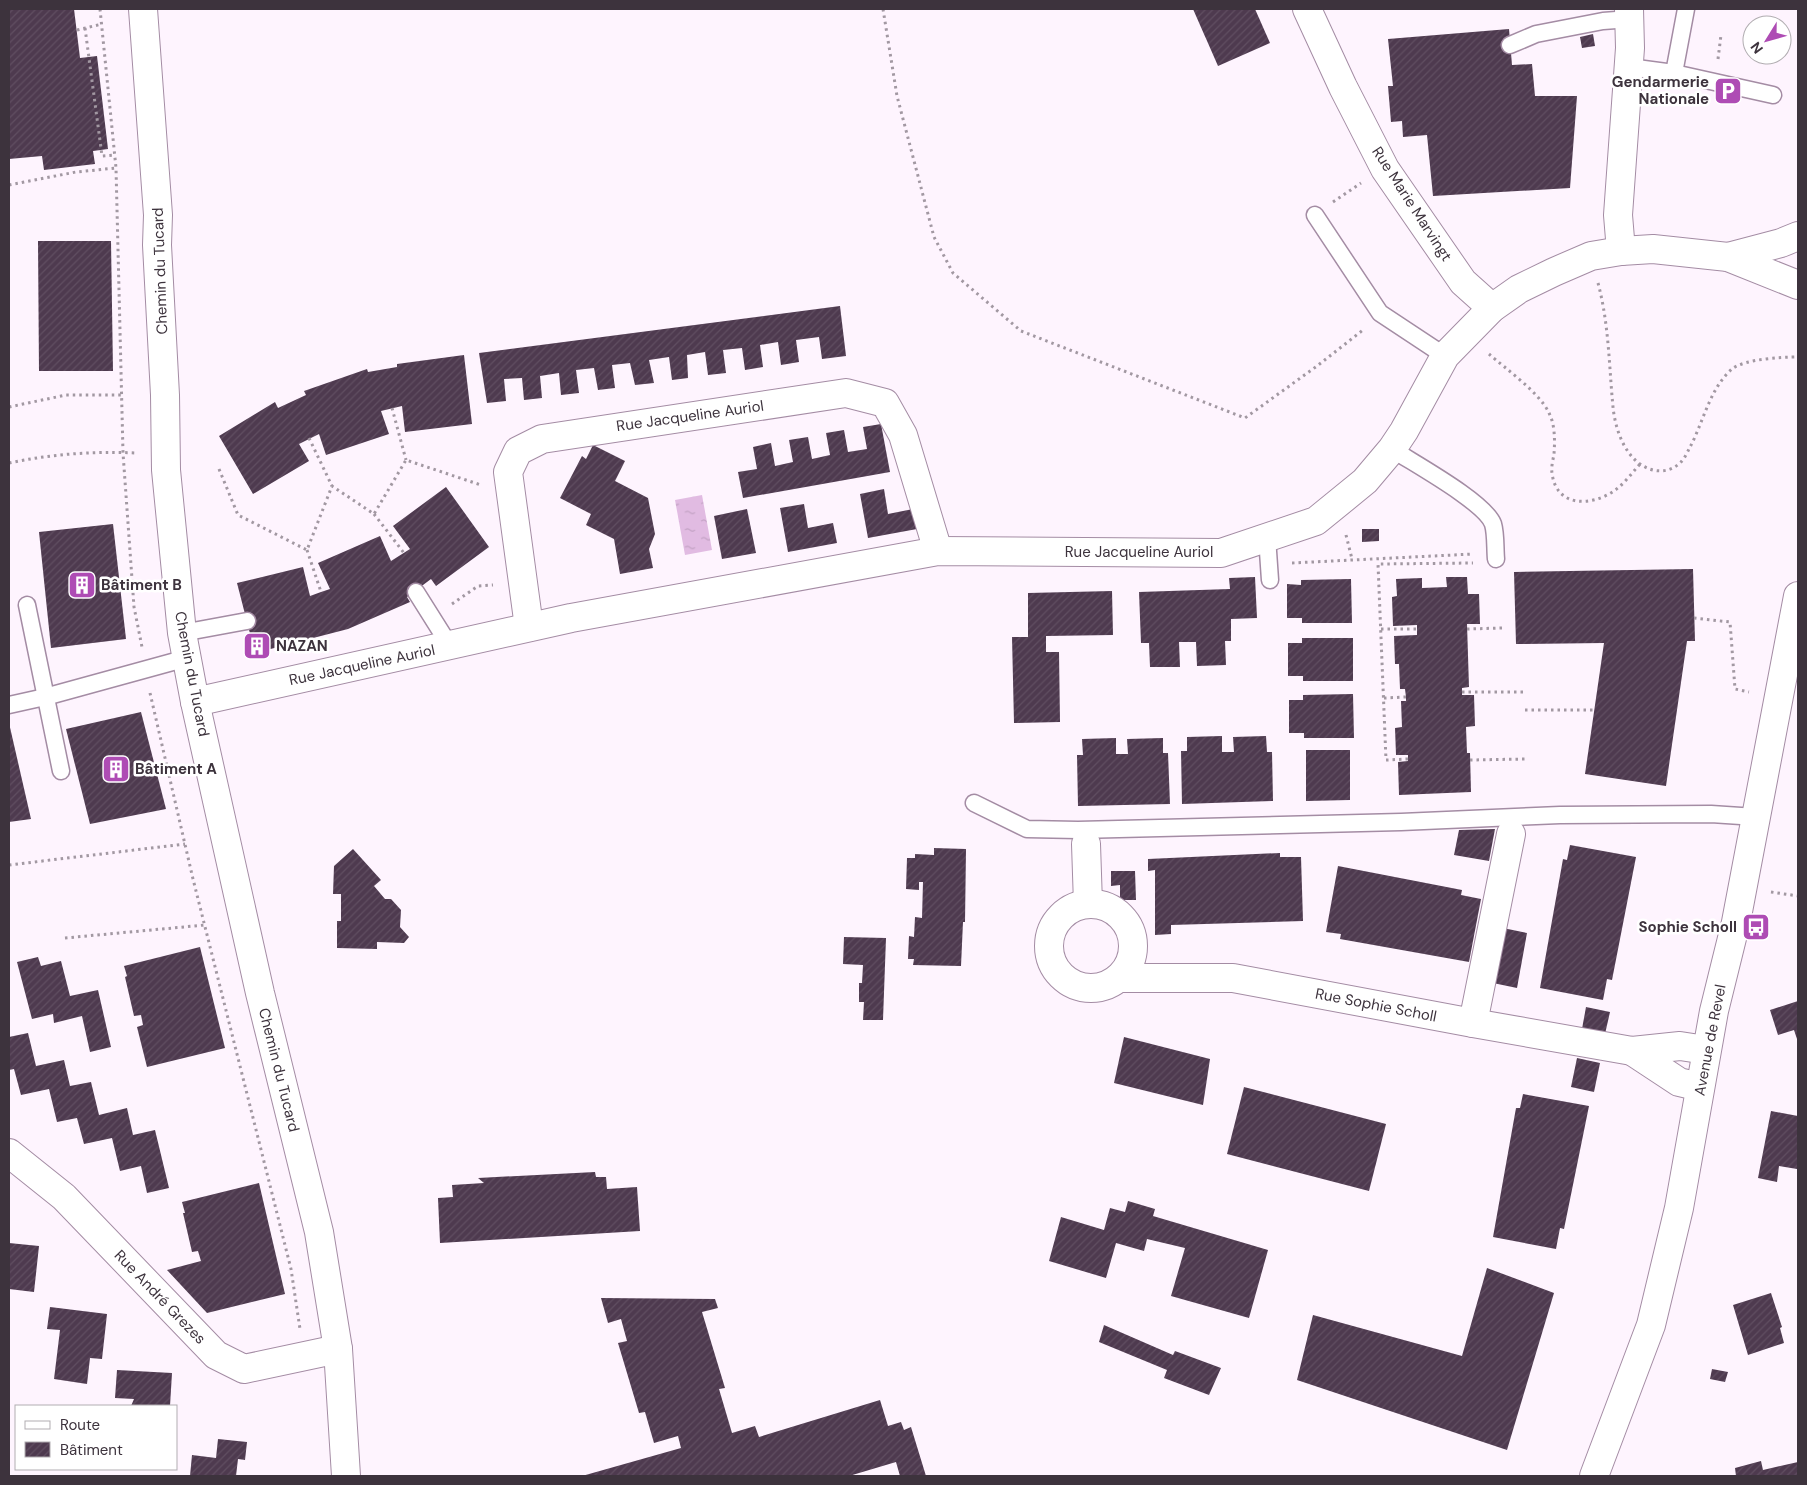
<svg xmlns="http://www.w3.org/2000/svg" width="1807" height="1485" viewBox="0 0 1807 1485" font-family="'DM Sans',sans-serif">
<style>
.water{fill:url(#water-ripples)}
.building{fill:url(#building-hatch)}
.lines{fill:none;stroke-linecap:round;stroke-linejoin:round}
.service-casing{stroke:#a48ca4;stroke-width:19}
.minor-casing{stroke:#a48ca4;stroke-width:30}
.primary-casing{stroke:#a48ca4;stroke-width:30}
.path{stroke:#a298a2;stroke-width:3;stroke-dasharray:2.5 4;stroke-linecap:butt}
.service{stroke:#fff;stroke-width:16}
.minor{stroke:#fff;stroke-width:28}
.primary{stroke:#fff;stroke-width:28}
.labels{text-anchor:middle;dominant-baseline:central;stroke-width:5;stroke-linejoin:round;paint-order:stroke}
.poi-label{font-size:15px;font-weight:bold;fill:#3d333d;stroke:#fff;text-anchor:start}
.street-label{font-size:15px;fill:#3d333d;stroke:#fff}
</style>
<defs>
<pattern id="water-ripples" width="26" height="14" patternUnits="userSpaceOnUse" patternTransform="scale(1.25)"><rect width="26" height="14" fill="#e1bbe2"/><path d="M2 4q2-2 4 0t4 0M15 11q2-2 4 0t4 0" fill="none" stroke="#c2a1c3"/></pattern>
<pattern id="building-hatch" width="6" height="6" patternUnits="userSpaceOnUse" patternTransform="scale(1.25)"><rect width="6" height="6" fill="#4e3a4f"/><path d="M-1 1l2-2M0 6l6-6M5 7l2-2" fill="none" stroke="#604e61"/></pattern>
</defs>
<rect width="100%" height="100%" fill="#fef4fe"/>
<polygon class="water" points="702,495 712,550 685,555 675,500"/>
<g class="building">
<polygon points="9,9 74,9 80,58 97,56 108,149 93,151 95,164 44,170 42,156 9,159"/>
<polygon points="1193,9 1255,9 1270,43 1218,66"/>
<polygon points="1509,29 1512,65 1532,64 1535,96 1577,96 1570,188 1433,196 1427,135 1403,137 1402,121 1391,122 1388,86 1393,86 1388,39"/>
<polygon points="1593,34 1595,46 1582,48 1580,37"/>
<polygon points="38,241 111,241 113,371 39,371"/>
<polygon points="840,306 846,356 822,359 819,337 796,340 799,362 781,365 778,342 760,345 763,367 745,370 742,348 723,350 726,373 708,375 705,352 687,355 688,378 672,380 669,357 649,360 654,383 635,385 630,363 612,365 615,388 598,390 594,368 576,370 579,393 561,395 559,373 540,376 542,398 524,400 522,378 504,379 506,401 487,403 479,353"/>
<polygon points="464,355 472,424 405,432 402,406 381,411 389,434 326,455 319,434 299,444 309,461 253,494 219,436 275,402 278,408 306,395 304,391 367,369 368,372 397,367 397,364"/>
<polygon points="881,424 890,472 743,498 738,472 757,469 753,447 771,443 775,466 793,462 789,440 808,437 812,459 830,455 826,433 844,430 848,452 867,449 863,427"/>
<polygon points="593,445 625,461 615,481 648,498 655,534 649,549 653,568 620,574 614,539 586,525 591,514 560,498 582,456 586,459"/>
<polygon points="446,487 489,547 436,586 431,579 407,597 410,602 348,629 255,653 237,583 303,567 310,596 321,592 330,589 318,563 380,536 391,561 410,549 393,526"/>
<polygon points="884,489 888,514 913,509 917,529 868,538 860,494"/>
<polygon points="804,504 808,528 833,523 837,543 788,552 780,508"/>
<polygon points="747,509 756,553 722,559 714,516"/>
<polygon points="113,524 126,639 51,648 39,532"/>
<polygon points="1362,529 1379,529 1379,541 1362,542"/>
<polygon points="1693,569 1695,641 1687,641 1666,786 1585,774 1604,643 1516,644 1514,572"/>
<polygon points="1255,577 1257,618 1231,619 1231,641 1225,641 1226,665 1197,666 1196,642 1179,642 1180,667 1150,667 1149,643 1141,643 1139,592 1230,589 1229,578"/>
<polygon points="1446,577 1467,577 1468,594 1479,594 1480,624 1467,624 1469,687 1462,688 1462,695 1474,695 1475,726 1466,727 1467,753 1470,753 1471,792 1399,795 1398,762 1408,761 1408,755 1396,755 1395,728 1402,727 1401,701 1406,701 1406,697 1405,689 1400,689 1399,664 1395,664 1394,636 1417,635 1417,625 1393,626 1392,597 1397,596 1396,579 1422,578 1422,588 1447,587"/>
<polygon points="1351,579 1352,623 1302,623 1302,618 1287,618 1287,584 1301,585 1301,580"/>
<polygon points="1112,591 1113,635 1046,636 1046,652 1059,652 1060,722 1014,723 1012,637 1028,637 1028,593"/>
<polygon points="1302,638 1353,638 1353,681 1303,681 1303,676 1288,676 1288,643 1302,643"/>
<polygon points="1353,694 1354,738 1304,738 1304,733 1289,733 1289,700 1303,700 1303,695"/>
<polygon points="141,712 166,809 90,824 66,729"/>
<polygon points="9,723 31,819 9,822"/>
<polygon points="1222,736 1222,752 1234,752 1233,737 1266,736 1267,752 1272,752 1273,801 1182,804 1181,751 1187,751 1187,737"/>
<polygon points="1116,738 1116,754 1128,754 1127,739 1163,738 1163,753 1168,753 1170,804 1078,806 1077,755 1083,755 1082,739"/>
<polygon points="1306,750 1350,750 1350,800 1306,801"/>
<polygon points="1495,829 1489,861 1454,855 1459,830"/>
<polygon points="1570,845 1636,857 1612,980 1607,979 1603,1000 1540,988 1563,859 1567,860"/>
<polygon points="934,848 966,849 965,922 963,922 961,966 913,965 914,959 908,959 909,936 914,937 915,917 922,918 923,882 919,882 919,890 906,889 907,858 915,858 915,854 934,855"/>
<polygon points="353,849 381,880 374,886 385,899 391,899 401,910 400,927 409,937 404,943 377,942 377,949 337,948 337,921 341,921 341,894 333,894 334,866"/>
<polygon points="1280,853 1280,857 1301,857 1303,921 1171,925 1171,934 1155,935 1155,870 1148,871 1148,859"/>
<polygon points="1338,866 1462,890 1461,895 1481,899 1469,962 1340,939 1341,934 1326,932"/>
<polygon points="1111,871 1135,871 1136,900 1120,900 1120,885 1111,886"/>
<polygon points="1503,928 1527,933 1517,988 1493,983"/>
<polygon points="844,937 886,938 883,1020 863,1020 864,1002 859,1002 859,983 862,983 863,965 843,964"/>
<polygon points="200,947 225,1048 147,1067 137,1027 143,1025 141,1015 134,1016 125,977 127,976 124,966"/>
<polygon points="38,957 41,966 61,961 70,996 98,990 111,1047 90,1052 82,1016 54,1023 53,1014 32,1019 17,962"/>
<polygon points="1798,1001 1798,1042 1794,1030 1778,1035 1770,1010"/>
<polygon points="1586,1007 1610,1012 1605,1034 1582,1029"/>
<polygon points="28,1033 36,1066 64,1060 70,1086 91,1082 99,1115 127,1108 133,1135 155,1130 169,1188 147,1193 141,1166 120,1171 112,1138 84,1144 77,1118 57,1122 49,1089 21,1095 14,1069 9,1070 9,1037"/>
<polygon points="1124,1037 1210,1059 1203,1105 1114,1083"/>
<polygon points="1577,1058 1600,1063 1594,1092 1571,1087"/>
<polygon points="1244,1087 1386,1124 1369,1191 1227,1154"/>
<polygon points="1523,1094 1589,1106 1564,1229 1560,1228 1556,1249 1493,1237 1516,1108 1520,1108"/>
<polygon points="1771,1111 1798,1116 1798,1162 1797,1169 1779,1166 1777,1182 1758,1178"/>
<polygon points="595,1172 596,1177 606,1177 607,1189 637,1187 640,1231 440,1243 438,1198 453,1197 452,1185 484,1183 478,1178"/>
<polygon points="259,1183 285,1294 207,1313 167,1270 201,1261 198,1251 192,1252 183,1213 185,1213 182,1202"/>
<polygon points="1128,1201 1155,1209 1153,1216 1268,1250 1249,1318 1171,1296 1185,1248 1147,1239 1144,1251 1116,1243 1106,1278 1049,1261 1061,1217 1104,1230 1110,1208 1125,1212"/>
<polygon points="9,1243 39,1246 34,1292 9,1289"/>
<polygon points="1487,1268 1554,1293 1507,1450 1297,1380 1313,1315 1462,1356"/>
<polygon points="1771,1293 1782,1327 1780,1328 1784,1343 1748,1355 1733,1305"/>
<polygon points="601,1298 715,1299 718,1308 702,1312 725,1388 719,1389 732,1433 755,1426 759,1437 880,1400 888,1426 901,1422 904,1430 911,1427 926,1476 900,1476 896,1462 849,1476 582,1476 681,1448 678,1436 654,1443 645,1412 639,1413 618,1343 627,1341 621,1319 608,1323"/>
<polygon points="50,1307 107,1314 102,1359 90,1358 87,1384 54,1379 60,1330 47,1329"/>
<polygon points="1104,1325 1173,1355 1175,1351 1221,1368 1209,1395 1164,1378 1167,1370 1099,1342"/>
<polygon points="1712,1369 1728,1372 1725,1382 1710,1379"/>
<polygon points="117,1370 172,1373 170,1406 131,1406 134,1399 115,1398"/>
<polygon points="218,1439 247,1442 245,1460 238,1459 236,1476 190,1476 192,1455 216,1458"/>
<polygon points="1761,1461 1763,1470 1798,1462 1798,1476 1736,1476 1735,1468"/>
</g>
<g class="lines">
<g class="service-casing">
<g id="service">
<polyline points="1510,45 1536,34 1603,21 1630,19"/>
<polyline points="1629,67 1674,73 1773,95"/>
<polyline points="1674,73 1686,9"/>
<polyline points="1315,215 1380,313 1445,356"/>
<path d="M 1392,449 C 1413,463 1485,502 1493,524 C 1496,534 1495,548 1496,559"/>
<polyline points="1267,537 1270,580"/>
<polyline points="416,592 450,646"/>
<polyline points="27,605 61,771"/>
<polyline points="182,633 247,621"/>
<polyline points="9,705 45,697 187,658"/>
<polyline points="974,803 1027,829 1078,830 1401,822 1560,815 1711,814 1756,817"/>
</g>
</g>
<g class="minor-casing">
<g id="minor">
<polyline points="143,9 158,215 157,245 165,395 166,470 182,633 195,702 260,993 319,1232 338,1349 346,1476"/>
<polyline points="1307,9 1343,87 1385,169 1463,282 1492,308"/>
<polyline points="1621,251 1618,215 1630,48 1629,9"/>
<polyline points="1728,257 1781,243 1798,236"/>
<polyline points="529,627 508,472 518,451 542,439 846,393 885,403 903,435 938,551"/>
<polyline points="195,702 571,618 938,551 1221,553 1316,521 1365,481 1392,449 1404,431 1445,356 1492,308 1519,289 1554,272 1591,256 1621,251 1653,249 1728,257 1798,285"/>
<polyline points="1086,844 1088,904"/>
<circle cx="1091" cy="946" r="42"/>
<polyline points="1119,978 1233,978 1473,1023 1632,1051 1680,1046 1706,1050"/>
<polyline points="1473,1023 1511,834"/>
<polyline points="1632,1051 1679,1082 1700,1087"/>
<polyline points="9,1153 64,1197 216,1355 244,1369 338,1349"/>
</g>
</g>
<g class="primary-casing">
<polyline id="primary" points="1594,1476 1651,1325 1679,1208 1714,1011 1736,922 1798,596"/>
</g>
<g class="path">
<polyline points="100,9 116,168 123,453 134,607 142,647"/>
<polyline points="883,9 897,96 934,237 953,273 1021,331 1245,418 1317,366 1363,330"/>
<polyline points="85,28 102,156 115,155"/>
<polyline points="77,30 102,24"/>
<polyline points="1718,59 1721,35"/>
<polyline points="9,185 76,172 116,168"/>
<polyline points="1333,202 1361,183"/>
<path d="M 1598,283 C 1609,324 1609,366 1613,407 C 1615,427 1623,452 1640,464 C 1653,473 1669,474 1681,462 C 1684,459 1687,453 1689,449 C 1703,424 1709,389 1732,369 C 1744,359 1782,357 1798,357"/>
<path d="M 1489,354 C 1506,369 1540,393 1549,413 C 1555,424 1555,441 1554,454 C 1553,460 1551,467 1552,473 C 1556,507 1590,507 1614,491 C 1624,484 1632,473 1640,464"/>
<polyline points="9,407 66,395 121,395"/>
<polyline points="392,408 406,460"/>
<polyline points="309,438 332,486"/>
<path d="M 9,463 C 52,454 93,451 137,453"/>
<polyline points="219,469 238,515 307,550 332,486 374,514 406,460 481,485"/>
<polyline points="374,514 404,553"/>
<polyline points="1346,535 1352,559"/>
<polyline points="307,550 321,592"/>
<polyline points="1292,563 1473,554"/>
<polyline points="452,604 478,586 493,585"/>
<polyline points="1694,618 1730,622 1735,689 1749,692"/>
<polyline points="1381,629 1417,629"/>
<polyline points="1467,629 1502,628"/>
<polyline points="1462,692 1525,692"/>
<polyline points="150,693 193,879 291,1269 300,1329"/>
<polyline points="1384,698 1406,697"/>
<polyline points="1525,710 1594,710"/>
<polyline points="1408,759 1386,760 1378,564 1473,563"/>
<polyline points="1470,760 1525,759"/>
<polyline points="9,865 185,844"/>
<polyline points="1771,892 1798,896"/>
<polyline points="65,938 205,925"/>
</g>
<use href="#service" class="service"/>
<use href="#minor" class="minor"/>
<use href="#primary" class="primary"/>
</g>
<defs>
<g id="parking-square" transform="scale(1.4375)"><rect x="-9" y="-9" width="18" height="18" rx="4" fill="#ae4cb4" stroke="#fff"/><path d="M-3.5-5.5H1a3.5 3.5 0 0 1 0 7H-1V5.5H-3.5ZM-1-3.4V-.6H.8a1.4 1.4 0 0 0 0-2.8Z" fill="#fff"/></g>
<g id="building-square" transform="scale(1.4375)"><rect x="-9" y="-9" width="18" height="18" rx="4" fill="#ae4cb4" stroke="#fff"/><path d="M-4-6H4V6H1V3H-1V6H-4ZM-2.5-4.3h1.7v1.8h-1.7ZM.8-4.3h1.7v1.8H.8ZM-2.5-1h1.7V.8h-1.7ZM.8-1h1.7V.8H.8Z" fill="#fff"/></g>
<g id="bus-square" transform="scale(1.4375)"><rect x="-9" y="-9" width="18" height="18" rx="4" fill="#ae4cb4" stroke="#fff"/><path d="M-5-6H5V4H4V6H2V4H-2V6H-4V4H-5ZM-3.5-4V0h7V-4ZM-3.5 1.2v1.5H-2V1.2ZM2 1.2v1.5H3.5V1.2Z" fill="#fff"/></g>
</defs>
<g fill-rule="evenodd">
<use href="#parking-square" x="1728" y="91"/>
<use href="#building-square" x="82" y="585"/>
<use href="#building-square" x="257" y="646"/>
<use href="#building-square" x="116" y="769"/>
<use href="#bus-square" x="1756" y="927"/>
</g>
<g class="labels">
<g class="poi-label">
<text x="1709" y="82" text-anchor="end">Gendarmerie<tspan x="1709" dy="17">Nationale</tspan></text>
<text x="101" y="585">Bâtiment B</text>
<text x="276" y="646">NAZAN</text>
<text x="135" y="769">Bâtiment A</text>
<text x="1737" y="927" text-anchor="end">Sophie Scholl</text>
</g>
<g class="street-label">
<text transform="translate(1412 204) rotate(57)">Rue Marie Marvingt</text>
<text transform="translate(160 271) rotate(-92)">Chemin du Tucard</text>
<text transform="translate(690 416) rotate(-8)">Rue Jacqueline Auriol</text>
<text x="1139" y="552">Rue Jacqueline Auriol</text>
<text transform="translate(362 665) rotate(-12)">Rue Jacqueline Auriol</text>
<text transform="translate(192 674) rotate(79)">Chemin du Tucard</text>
<text transform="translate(1376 1005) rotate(11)">Rue Sophie Scholl</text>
<text transform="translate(1710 1040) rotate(-79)">Avenue de Revel</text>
<text transform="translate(279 1070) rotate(76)">Chemin du Tucard</text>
<text transform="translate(160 1297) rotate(46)">Rue André Grezes</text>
</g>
</g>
<rect width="1807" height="1485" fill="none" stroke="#3d333d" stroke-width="20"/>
<rect x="15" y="1405" width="162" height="65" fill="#ffffff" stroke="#b1adb1"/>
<rect x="25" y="1421" width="25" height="8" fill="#ffffff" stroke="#b1adb1"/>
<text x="60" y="1430" font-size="15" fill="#3d333d">Route</text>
<rect x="25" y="1442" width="25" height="15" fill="url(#building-hatch)" stroke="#b1adb1"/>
<text x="60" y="1455" font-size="15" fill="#3d333d">Bâtiment</text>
<g transform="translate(1767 40) rotate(233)"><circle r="24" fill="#ffffff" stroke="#b1adb1"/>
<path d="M0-4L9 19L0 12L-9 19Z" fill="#ae4cb4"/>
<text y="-8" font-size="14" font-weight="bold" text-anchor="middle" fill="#3d333d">N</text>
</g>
</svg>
